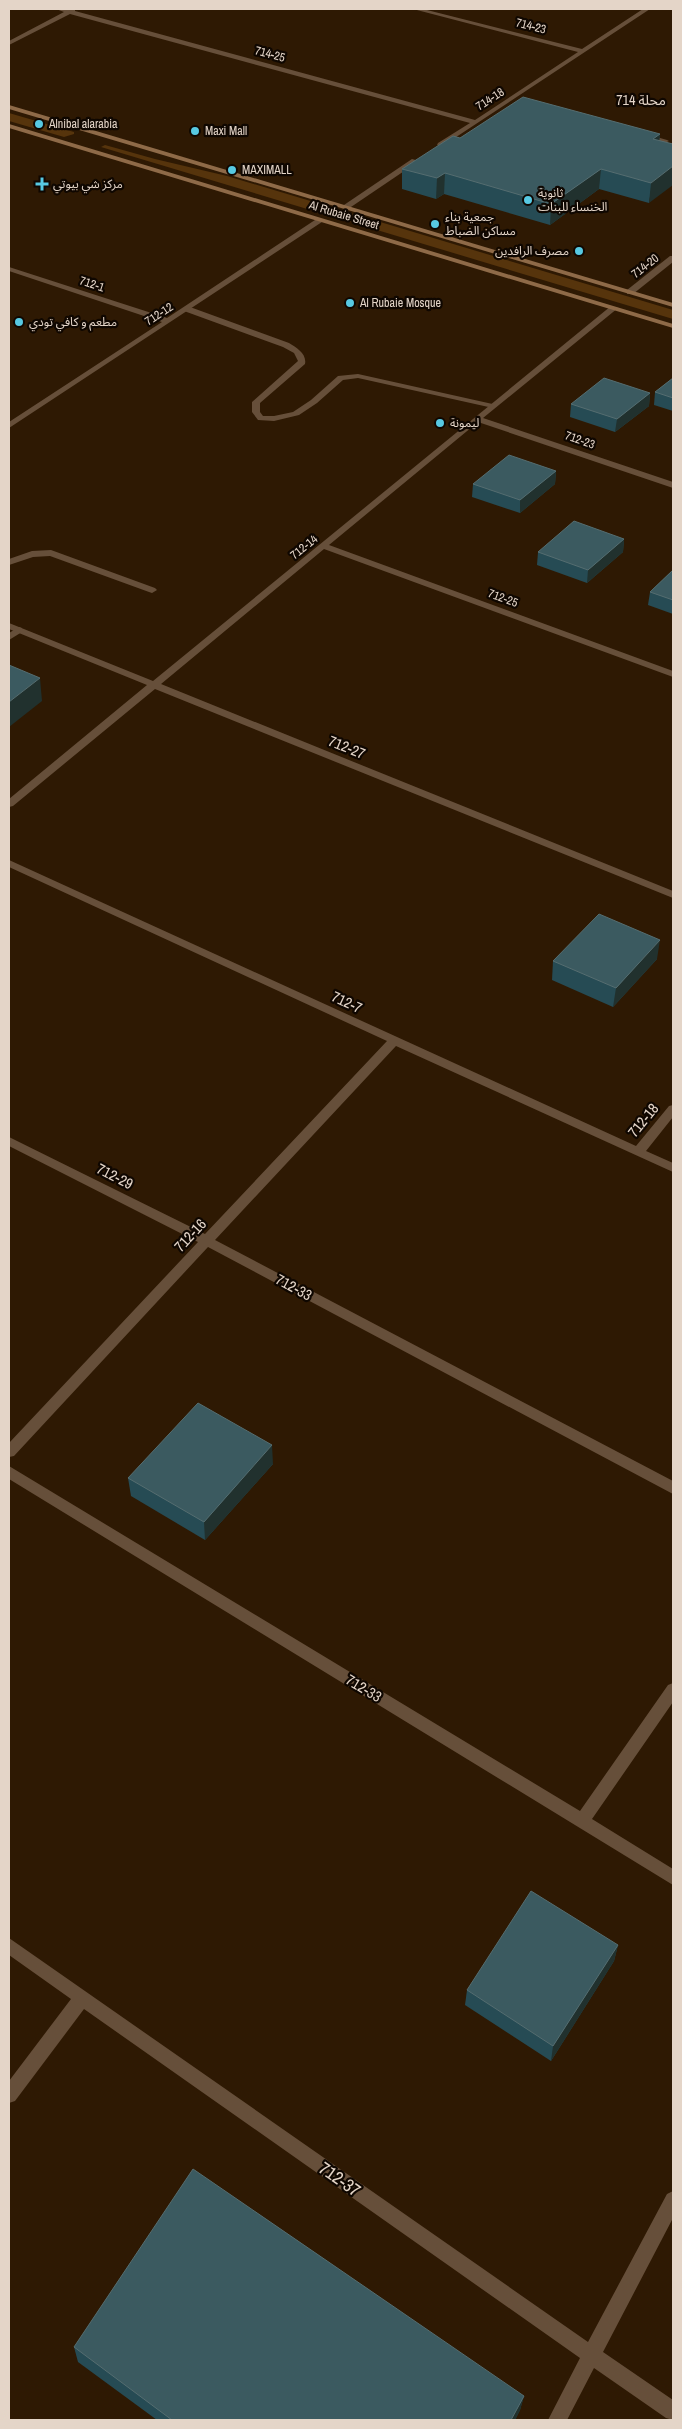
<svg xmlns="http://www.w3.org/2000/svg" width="682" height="2429" viewBox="0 0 682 2429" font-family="'Archivo Narrow','Noto Sans Arabic',sans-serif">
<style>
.green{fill:#56340c}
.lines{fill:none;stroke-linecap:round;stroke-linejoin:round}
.lane{fill:#664f3a;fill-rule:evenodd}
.street{fill:#664f3a;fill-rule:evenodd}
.secondary{fill:#8e6a48;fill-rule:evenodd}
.wall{fill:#264b54}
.shaded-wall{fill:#21312e}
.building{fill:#3b5a60;stroke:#556d70}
.poi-dot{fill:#57c9e2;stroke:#0f0701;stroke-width:2}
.labels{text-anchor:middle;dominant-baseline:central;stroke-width:4.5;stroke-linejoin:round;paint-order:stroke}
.far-street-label{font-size:12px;fill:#e4d5c8;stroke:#0f0701}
.far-poi-label{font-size:12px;fill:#e4d5c8;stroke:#0f0701;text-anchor:start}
.far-neighbourhood-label{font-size:14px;fill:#e4d5c8;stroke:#0f0701}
.street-label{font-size:15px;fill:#e4d5c8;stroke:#0f0701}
.near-street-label{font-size:18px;fill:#e4d5c8;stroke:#0f0701}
</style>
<rect width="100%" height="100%" fill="#2e1903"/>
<g class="green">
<polygon points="9,113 74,132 74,134 64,137 9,121"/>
<polygon points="105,145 155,159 227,176 673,310 673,319 101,147"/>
</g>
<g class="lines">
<g class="lane">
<polygon points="643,133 667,140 669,141 665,143 641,136 639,135"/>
<path d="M 184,307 L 190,307 L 289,343 C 297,348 307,354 305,364 L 260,403 L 260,412 L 263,416 L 274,416 L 293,412 L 311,400 L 338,376 L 358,374 L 497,405 L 493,408 L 358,378 L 343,380 L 317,403 L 299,415 L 274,421 L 258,420 L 252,412 L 252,402 L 298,361 L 294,353 L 283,347 L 184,311 Z"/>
<polygon points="51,550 155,588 157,590 152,593 149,592 50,556 33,557 9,565 9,559 32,551"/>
<polygon points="19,627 22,628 22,632 9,640 9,633"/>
</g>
<g class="street">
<polygon points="56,9 75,9 75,11 475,120 578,52 413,9 423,9 582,49 643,9 650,9 441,147 437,145 438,143 470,123 70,14 9,45 9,41 64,12"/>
<polygon points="412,159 419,161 348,209 341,207"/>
<polygon points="318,218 325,220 9,428 9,422 162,322 9,271 9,267 167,318"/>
<polygon points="670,256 673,256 673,262 633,294 627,294 627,290"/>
<polygon points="611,306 618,308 483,418 673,482 673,488 478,422 329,545 673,671 673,677 324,549 161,684 673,891 673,898 155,689 13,806 9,807 9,799 147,685 9,629 9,623 153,681"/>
<polygon points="9,860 636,1146 669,1106 673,1105 673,1117 646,1151 673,1163 673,1172 396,1046 215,1240 673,1481 673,1494 208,1247 14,1456 9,1457 9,1443 198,1242 9,1146 9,1137 205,1234 387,1041 9,867"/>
<polygon points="9,1466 580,1811 668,1685 673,1683 673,1702 592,1819 673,1869 673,1885 9,1479"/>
<polygon points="9,1938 588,2342 667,2194 673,2191 673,2218 603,2352 673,2400 673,2420 666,2418 594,2368 567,2420 548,2420 580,2358 84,2009 15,2101 9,2103 9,2081 71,1999 9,1955"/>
</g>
<g class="secondary">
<polygon points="9,105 673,303 673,307 9,109"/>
<polygon points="9,124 673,324 673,328 9,128"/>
</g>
</g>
<g class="wall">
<polygon points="660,134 649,203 599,189 550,225 444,194 436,199 402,189 402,169 460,138"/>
<polygon points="673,378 673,411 654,405 655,392"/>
<polygon points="650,393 649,406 615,432 570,417 571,404"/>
<polygon points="556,471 555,484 520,513 472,497 473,484"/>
<polygon points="624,539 623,552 587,583 537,565 538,552"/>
<polygon points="673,570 673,614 648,605 650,592"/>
<polygon points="657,959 613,1007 552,980 553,961"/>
<polygon points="273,1464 205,1540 131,1496 128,1478"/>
<polygon points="618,1945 614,1961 551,2061 465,2005 467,1990"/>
<polygon points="74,2347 524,2396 520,2410 515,2420 157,2420 78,2362"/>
</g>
<g class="shaded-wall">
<polygon points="660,134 658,154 653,139"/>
<polygon points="673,166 673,185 649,203 651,183"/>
<polygon points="601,169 599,189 550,225 551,204"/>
<polygon points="445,173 444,194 436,199 437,178"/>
<polygon points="650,393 649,406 615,432 617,419"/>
<polygon points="556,471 555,484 520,513 520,500"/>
<polygon points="624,539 623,552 587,583 588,570"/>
<polygon points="40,678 42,701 9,727 9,702"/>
<polygon points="660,940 657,959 613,1007 616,988"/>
<polygon points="272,1445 273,1464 205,1540 204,1522"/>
<polygon points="618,1945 614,1961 551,2061 553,2046"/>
<polygon points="524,2396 520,2410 515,2420 511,2420"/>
</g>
<g class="building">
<polygon points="523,97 660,134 653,139 673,144 673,166 651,183 601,169 551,204 445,173 437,178 402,169 453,136 460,138"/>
<polygon points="604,378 650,393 617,419 571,404"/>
<polygon points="673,378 673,398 655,392"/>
<polygon points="509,455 556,471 520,500 473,484"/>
<polygon points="574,521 624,539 588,570 538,552"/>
<polygon points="673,570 673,600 650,592"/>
<polygon points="9,665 40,678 9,702"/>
<polygon points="599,914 660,940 616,988 553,961"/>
<polygon points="198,1403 272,1445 204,1522 128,1478"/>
<polygon points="531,1891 618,1945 553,2046 467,1990"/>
<polygon points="193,2169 524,2396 511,2420 172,2420 74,2347"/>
</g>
<g class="poi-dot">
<circle cx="39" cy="124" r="5"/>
<circle cx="195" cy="131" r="5"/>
<circle cx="232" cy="170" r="5"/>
<path d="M39.5 176.5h5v5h5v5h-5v5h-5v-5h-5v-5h5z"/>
<circle cx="528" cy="200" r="5"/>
<circle cx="435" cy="224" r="5"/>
<circle cx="579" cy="251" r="5"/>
<circle cx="350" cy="303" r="5"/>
<circle cx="19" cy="322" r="5"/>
<circle cx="440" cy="423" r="5"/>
</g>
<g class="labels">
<g class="far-street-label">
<text transform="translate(531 26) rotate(14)">714-23</text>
<text transform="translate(270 54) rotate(15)">714-25</text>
<text transform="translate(490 99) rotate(-33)">714-18</text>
<text transform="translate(344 215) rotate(17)">Al Rubaie Street</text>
<text transform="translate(645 266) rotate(-38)">714-20</text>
<text transform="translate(92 284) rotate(18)">712-1</text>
<text transform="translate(159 314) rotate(-33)">712-12</text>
<text transform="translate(580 440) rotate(19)">712-23</text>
<text transform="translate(304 547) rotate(-39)">712-14</text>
<text transform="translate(503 598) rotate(20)">712-25</text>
</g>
<g class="far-poi-label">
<text x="49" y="124">Alnibal alarabia</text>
<text x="205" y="131">Maxi Mall</text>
<text x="242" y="170">MAXIMALL</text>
<text x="53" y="184">مركز شي بيوتي</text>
<text x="538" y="193">ثانوية<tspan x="538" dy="14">الخنساء للبنات</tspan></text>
<text x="445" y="217">جمعية بناء<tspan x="445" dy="14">مساكن الضباط</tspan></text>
<text x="569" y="251" text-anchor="end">مصرف الرافدين</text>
<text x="360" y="303">Al Rubaie Mosque</text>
<text x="29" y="322">مطعم و كافي تودي</text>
<text x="450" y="423">ليمونة</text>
</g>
<g class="far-neighbourhood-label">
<text x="641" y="100">محلة 714</text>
</g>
<g class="street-label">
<text transform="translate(347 747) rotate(22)">712-27</text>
<text transform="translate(347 1002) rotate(25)">712-7</text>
<text transform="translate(643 1120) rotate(-51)">712-18</text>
<text transform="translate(115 1176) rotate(27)">712-29</text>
<text transform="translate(190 1235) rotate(-47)">712-16</text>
<text transform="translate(294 1287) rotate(28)">712-33</text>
<text transform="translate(364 1688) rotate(31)">712-33</text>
</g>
<g class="near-street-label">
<text transform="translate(340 2179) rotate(35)">712-37</text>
</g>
</g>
<rect width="682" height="2429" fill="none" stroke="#e4d5c8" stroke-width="20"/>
</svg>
